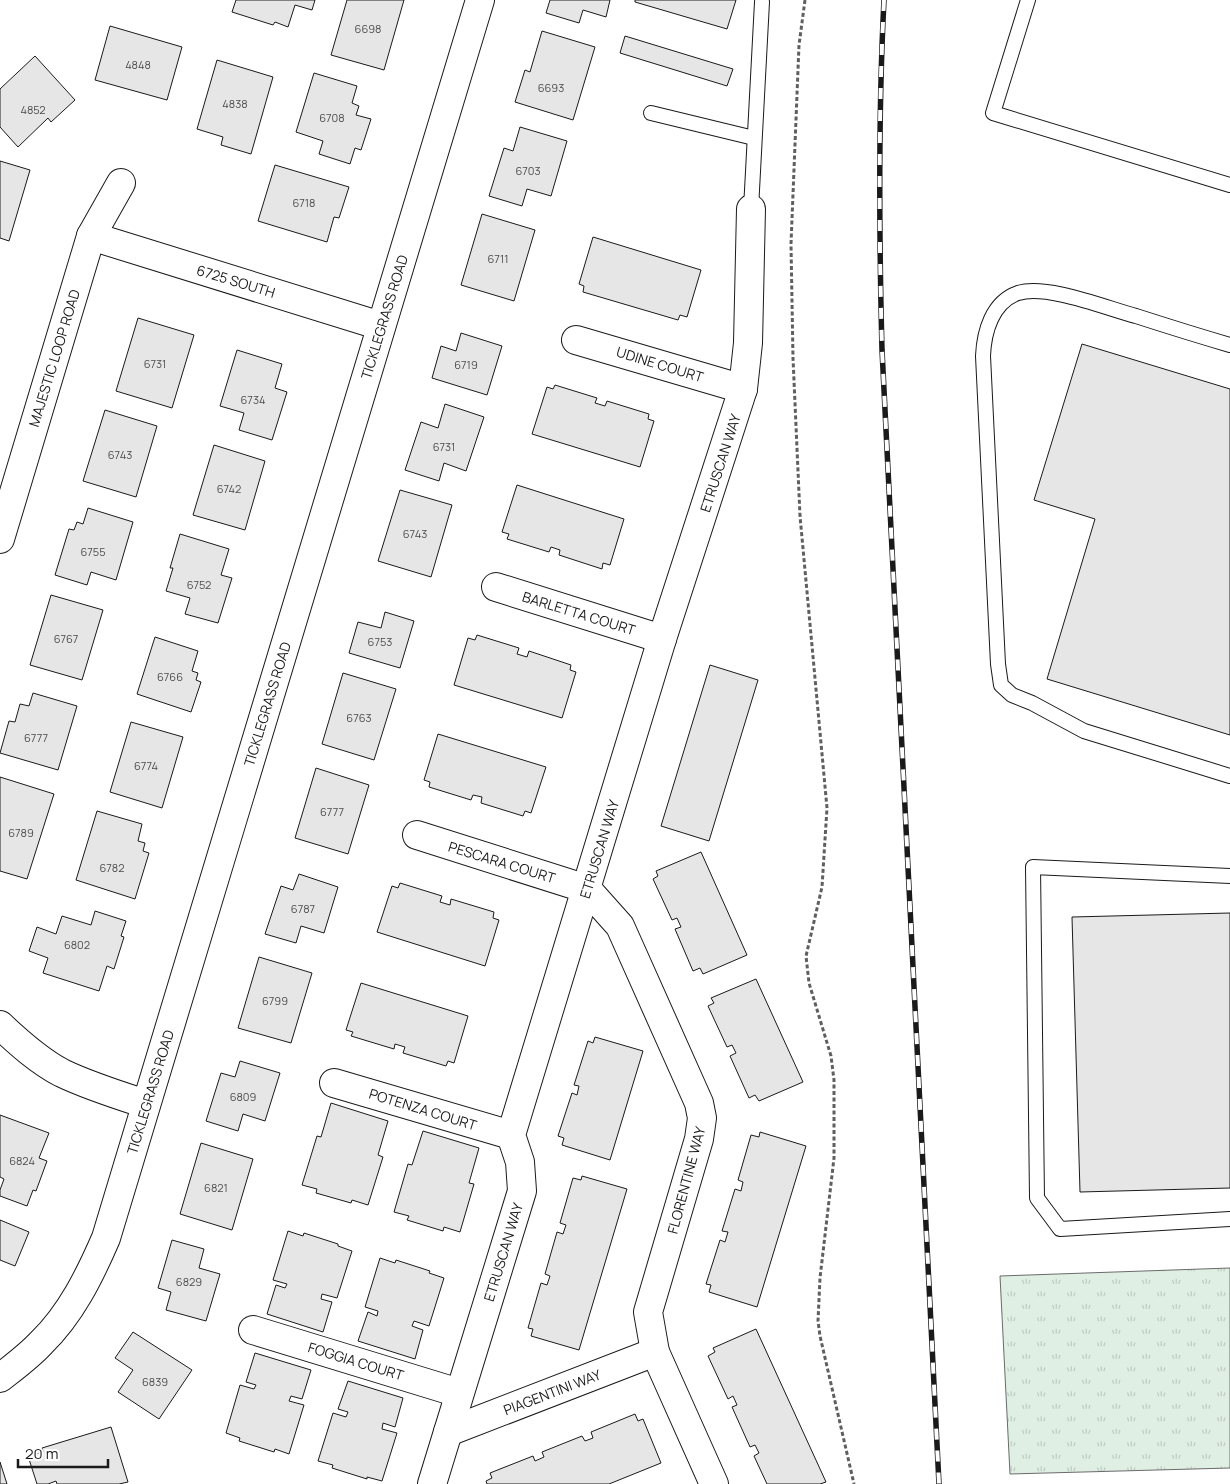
<svg xmlns="http://www.w3.org/2000/svg" width="1230" height="1484" viewBox="0 0 1230 1484" font-family="Manrope,sans-serif">
<style>
.grass{fill:url(#grass-tufts);stroke:#6a6a6a}
.building{fill:#e6e6e6;stroke:#1a1a1a}
.lines{fill:none;stroke-linecap:round;stroke-linejoin:round}
.service-casing{stroke:#1a1a1a;stroke-width:16}
.minor-casing{stroke:#1a1a1a;stroke-width:30}
.path{stroke:#5f5f5f;stroke-width:3;stroke-dasharray:4 2.5;stroke-linecap:butt}
.service{stroke:#fff;stroke-width:14}
.minor{stroke:#fff;stroke-width:28}
.rail-casing{stroke:#1a1a1a;stroke-width:5.5}
.rail{stroke:#fff;stroke-width:4;stroke-dasharray:11;stroke-linecap:butt}
.labels{text-anchor:middle;dominant-baseline:central;stroke-width:4;stroke-linejoin:round;paint-order:stroke}
.number-label{font-size:11px;fill:#4d4d4d}
.street-label{font-size:14px;fill:#1a1a1a;stroke:#fff}
</style>
<defs>
<pattern id="grass-tufts" width="24" height="20" patternUnits="userSpaceOnUse" patternTransform="scale(1.25)"><rect width="24" height="20" fill="#e0efe3"/><path d="M3 7l-1-3M5 7V3M7 7l1-3M15 17l-1-3M17 17v-4M19 17l1-3" fill="none" stroke="#c0ccc2"/></pattern>
</defs>
<rect width="100%" height="100%" fill="#fff"/>
<polygon class="grass" points="1230,1268 1230,1468 1010,1474 1000,1276"/>
<g class="building">
<polygon points="236,0 315,0 312,10 295,5 288,27 275,22 273,25 232,12"/>
<polygon points="347,0 404,0 384,70 331,55"/>
<polygon points="550,0 610,0 606,17 583,10 579,23 546,13"/>
<polygon points="635,0 736,0 727,29 635,2"/>
<polygon points="110,26 182,47 167,100 95,80"/>
<polygon points="542,31 595,47 573,120 515,102 525,70 530,72"/>
<polygon points="625,36 733,69 727,86 620,53"/>
<polygon points="35,56 75,100 51,122 48,118 18,147 0,127 0,89"/>
<polygon points="217,60 273,77 251,154 221,145 223,137 197,129"/>
<polygon points="314,73 357,86 352,103 359,106 356,115 371,119 361,150 355,148 350,164 319,154 323,141 296,132"/>
<polygon points="520,127 567,141 551,196 527,189 522,206 489,196 504,148 513,151"/>
<polygon points="0,161 30,170 9,241 0,238"/>
<polygon points="275,165 349,187 339,218 334,217 327,242 258,221"/>
<polygon points="482,214 535,230 514,301 461,285"/>
<polygon points="593,237 701,270 687,317 680,315 678,320 583,292 584,286 579,284"/>
<polygon points="138,318 194,335 172,408 116,391"/>
<polygon points="461,333 502,346 487,395 432,378 441,346 456,351"/>
<polygon points="1082,344 1230,389 1230,735 1047,679 1095,519 1034,500"/>
<polygon points="237,350 282,364 275,388 287,392 272,440 239,430 244,413 220,406"/>
<polygon points="555,385 597,398 595,403 605,406 607,401 649,414 648,419 654,421 640,467 532,434 547,387 553,389"/>
<polygon points="445,404 484,417 466,471 444,463 439,481 405,470 421,422 438,428"/>
<polygon points="105,410 157,426 136,497 83,481"/>
<polygon points="214,445 265,461 245,530 193,515"/>
<polygon points="517,485 624,519 610,565 603,563 602,569 559,555 560,550 551,547 549,552 507,539 509,534 502,532"/>
<polygon points="400,490 452,505 431,577 378,561"/>
<polygon points="88,508 133,522 116,580 91,572 87,585 55,575 69,529 74,530 77,522 83,524"/>
<polygon points="180,534 229,549 221,575 232,578 218,623 185,614 190,598 166,591 173,568 170,568"/>
<polygon points="51,595 103,610 82,680 30,665"/>
<polygon points="385,612 414,621 400,668 349,653 358,622 381,628"/>
<polygon points="477,635 519,648 517,654 527,657 529,651 571,665 570,670 576,672 562,718 454,685 468,638 475,640"/>
<polygon points="155,637 198,651 192,671 198,673 196,680 201,682 191,712 137,694"/>
<polygon points="710,665 758,680 709,841 661,826"/>
<polygon points="343,673 396,689 374,760 322,744"/>
<polygon points="33,693 77,706 58,770 0,753 9,721 15,722 20,704 29,706"/>
<polygon points="131,722 183,737 162,808 110,792"/>
<polygon points="438,734 546,767 531,813 525,811 523,816 481,803 482,797 473,795 471,800 429,787 430,782 424,780"/>
<polygon points="316,768 369,785 348,854 295,838"/>
<polygon points="0,777 54,794 27,879 0,871"/>
<polygon points="97,811 142,824 138,841 145,843 143,851 149,853 135,899 76,880"/>
<polygon points="701,852 747,955 703,974 700,968 693,971 675,929 681,927 677,918 672,920 653,879 658,876 656,871"/>
<polygon points="299,874 338,887 324,933 301,926 296,943 265,934 281,886 293,890"/>
<polygon points="400,883 442,896 440,902 450,905 451,899 494,912 493,918 499,920 485,966 377,932 392,886 398,888"/>
<polygon points="95,911 126,921 121,936 124,937 114,969 107,966 99,991 43,973 48,958 29,951 37,927 56,934 62,916 91,925"/>
<polygon points="1230,913 1230,1188 1080,1192 1072,917"/>
<polygon points="259,957 312,973 291,1043 238,1028"/>
<polygon points="756,979 803,1082 759,1101 755,1095 749,1098 730,1056 736,1053 732,1045 727,1047 708,1006 714,1003 711,998"/>
<polygon points="361,983 468,1016 454,1063 448,1061 446,1066 403,1053 405,1047 395,1044 394,1049 351,1036 353,1032 346,1030"/>
<polygon points="595,1037 643,1051 610,1160 562,1145 564,1138 558,1136 572,1093 577,1095 579,1086 574,1085 588,1041 593,1043"/>
<polygon points="240,1061 280,1073 265,1121 243,1114 238,1131 206,1121 221,1073 235,1077"/>
<polygon points="331,1103 388,1121 378,1155 383,1157 368,1205 352,1200 351,1203 316,1193 317,1189 302,1185 317,1136 321,1137"/>
<polygon points="0,1115 49,1133 39,1158 47,1161 36,1191 33,1190 27,1206 0,1196 0,1190 4,1179 0,1177"/>
<polygon points="423,1131 479,1148 469,1183 474,1184 460,1232 444,1227 443,1231 407,1220 409,1216 394,1212 408,1164 412,1165"/>
<polygon points="760,1132 806,1146 757,1307 709,1292 711,1285 706,1284 720,1240 725,1242 728,1232 722,1231 735,1189 741,1191 743,1182 738,1180 751,1135 759,1137"/>
<polygon points="201,1143 253,1159 232,1230 180,1214"/>
<polygon points="582,1176 627,1189 579,1350 531,1336 533,1329 528,1328 541,1283 547,1285 550,1276 545,1274 557,1232 563,1234 566,1225 560,1223 573,1178 581,1180"/>
<polygon points="0,1220 29,1232 15,1266 0,1260"/>
<polygon points="288,1231 303,1236 304,1233 338,1244 338,1246 352,1251 337,1298 322,1294 321,1299 332,1302 323,1332 267,1314 276,1285 285,1288 287,1284 273,1280"/>
<polygon points="172,1240 204,1249 199,1268 220,1274 206,1321 166,1310 171,1292 158,1288"/>
<polygon points="380,1258 395,1263 396,1260 430,1271 429,1273 444,1278 429,1326 414,1321 412,1326 423,1330 415,1359 358,1341 368,1312 377,1316 378,1311 365,1307"/>
<polygon points="756,1329 826,1482 820,1484 767,1484 754,1456 759,1453 755,1445 750,1447 732,1407 737,1405 733,1396 728,1399 708,1356 715,1352 713,1348"/>
<polygon points="133,1332 192,1370 159,1419 118,1392 133,1370 115,1358"/>
<polygon points="255,1353 311,1370 302,1399 291,1396 289,1401 304,1405 289,1454 275,1449 274,1452 239,1441 240,1438 226,1433 240,1385 254,1389 256,1385 246,1382"/>
<polygon points="348,1381 403,1398 395,1427 383,1423 382,1429 397,1433 382,1481 367,1477 367,1479 332,1468 333,1465 318,1461 333,1413 346,1417 348,1412 338,1409"/>
<polygon points="635,1414 638,1421 643,1419 661,1463 609,1484 487,1484 486,1481 492,1478 490,1473 533,1456 535,1461 544,1457 542,1452 582,1436 585,1441 593,1438 591,1432"/>
<polygon points="111,1427 128,1482 119,1484 57,1484 56,1481 48,1484 37,1484 28,1456 43,1452 42,1448"/>
<polygon points="0,1462 7,1484 0,1484"/>
</g>
<g class="lines">
<g class="service-casing">
<g id="service">
<polyline points="1028,0 993,113 1230,185"/>
<polyline points="651,113 754,138"/>
<polyline points="751,209 762,2"/>
<path d="M 1230,345 C 1199,336 1167,326 1136,316 C 1106,308 1047,284 1018,293 C 992,302 984,332 983,356 L 998,664 L 1001,685 L 1012,695 L 1032,703 L 1084,731 L 1230,776"/>
<polyline points="1230,876 1033,867 1037,1198 1060,1229 1230,1219"/>
</g>
</g>
<g class="minor-casing">
<g id="minor">
<polyline points="91,236 381,326"/>
<polyline points="576,340 743,389"/>
<polyline points="0,539 91,236 121,183"/>
<polyline points="496,587 662,639"/>
<polyline points="417,835 587,889 620,926 699,1103 702,1118 699,1139 648,1312 655,1352 714,1484"/>
<path d="M 0,1025 C 19,1043 39,1061 62,1073 C 89,1086 118,1095 146,1104"/>
<polyline points="334,1083 511,1135"/>
<polyline points="253,1330 459,1393"/>
<path d="M 0,1378 C 14,1367 29,1356 41,1343 C 71,1314 90,1275 106,1238 L 480,0"/>
<polyline points="448,1432 655,1352"/>
<polyline points="432,1484 522,1191 520,1162 511,1135 662,639 743,389 748,343 751,209"/>
</g>
</g>
<polyline class="path" points="805,0 799,45 791,244 793,358 800,516 827,808 822,887 806,956 809,983 831,1056 834,1080 834,1158 820,1278 818,1321 820,1336 854,1484"/>
<use href="#service" class="service"/>
<use href="#minor" class="minor"/>
<g class="rail-casing">
<path id="rail" d="M 884,0 C 878,117 879,233 882,350 L 939,1484"/>
</g>
<use href="#rail" class="rail"/>
</g>
<g class="labels">
<g class="number-label">
<text x="368" y="28">6698</text>
<text x="138" y="64">4848</text>
<text x="551" y="87">6693</text>
<text x="235" y="103">4838</text>
<text x="33" y="109">4852</text>
<text x="332" y="117">6708</text>
<text x="528" y="170">6703</text>
<text x="304" y="202">6718</text>
<text x="498" y="258">6711</text>
<text x="155" y="363">6731</text>
<text x="466" y="364">6719</text>
<text x="253" y="399">6734</text>
<text x="444" y="446">6731</text>
<text x="120" y="454">6743</text>
<text x="229" y="488">6742</text>
<text x="415" y="533">6743</text>
<text x="93" y="551">6755</text>
<text x="199" y="584">6752</text>
<text x="66" y="638">6767</text>
<text x="380" y="641">6753</text>
<text x="170" y="676">6766</text>
<text x="359" y="717">6763</text>
<text x="36" y="737">6777</text>
<text x="146" y="765">6774</text>
<text x="332" y="811">6777</text>
<text x="21" y="832">6789</text>
<text x="112" y="867">6782</text>
<text x="303" y="908">6787</text>
<text x="77" y="944">6802</text>
<text x="275" y="1000">6799</text>
<text x="243" y="1096">6809</text>
<text x="22" y="1160">6824</text>
<text x="216" y="1187">6821</text>
<text x="189" y="1281">6829</text>
<text x="155" y="1381">6839</text>
</g>
<g class="street-label">
<text transform="translate(236 281) rotate(17)">6725 SOUTH</text>
<text transform="translate(384 317) rotate(-73)">TICKLEGRASS ROAD</text>
<text transform="translate(54 358) rotate(-73)">MAJESTIC LOOP ROAD</text>
<text transform="translate(660 364) rotate(17)">UDINE COURT</text>
<text transform="translate(720 463) rotate(-72)">ETRUSCAN WAY</text>
<text transform="translate(579 613) rotate(17)">BARLETTA COURT</text>
<text transform="translate(267 704) rotate(-73)">TICKLEGRASS ROAD</text>
<text transform="translate(599 849) rotate(-73)">ETRUSCAN WAY</text>
<text transform="translate(502 862) rotate(17)">PESCARA COURT</text>
<text transform="translate(150 1092) rotate(-73)">TICKLEGRASS ROAD</text>
<text transform="translate(423 1109) rotate(17)">POTENZA COURT</text>
<text transform="translate(686 1180) rotate(-75)">FLORENTINE WAY</text>
<text transform="translate(503 1252) rotate(-73)">ETRUSCAN WAY</text>
<text transform="translate(356 1361) rotate(17)">FOGGIA COURT</text>
<text transform="translate(552 1392) rotate(-21)">PIAGENTINI WAY</text>
</g>
</g>
<path d="M18 1459v8h90v-8" fill="none" stroke="#1a1a1a" stroke-width="2.5"/>
<text x="25" y="1459" font-size="15" fill="#1a1a1a" stroke="#ffffff" stroke-width="4" paint-order="stroke">20 m</text>
</svg>
